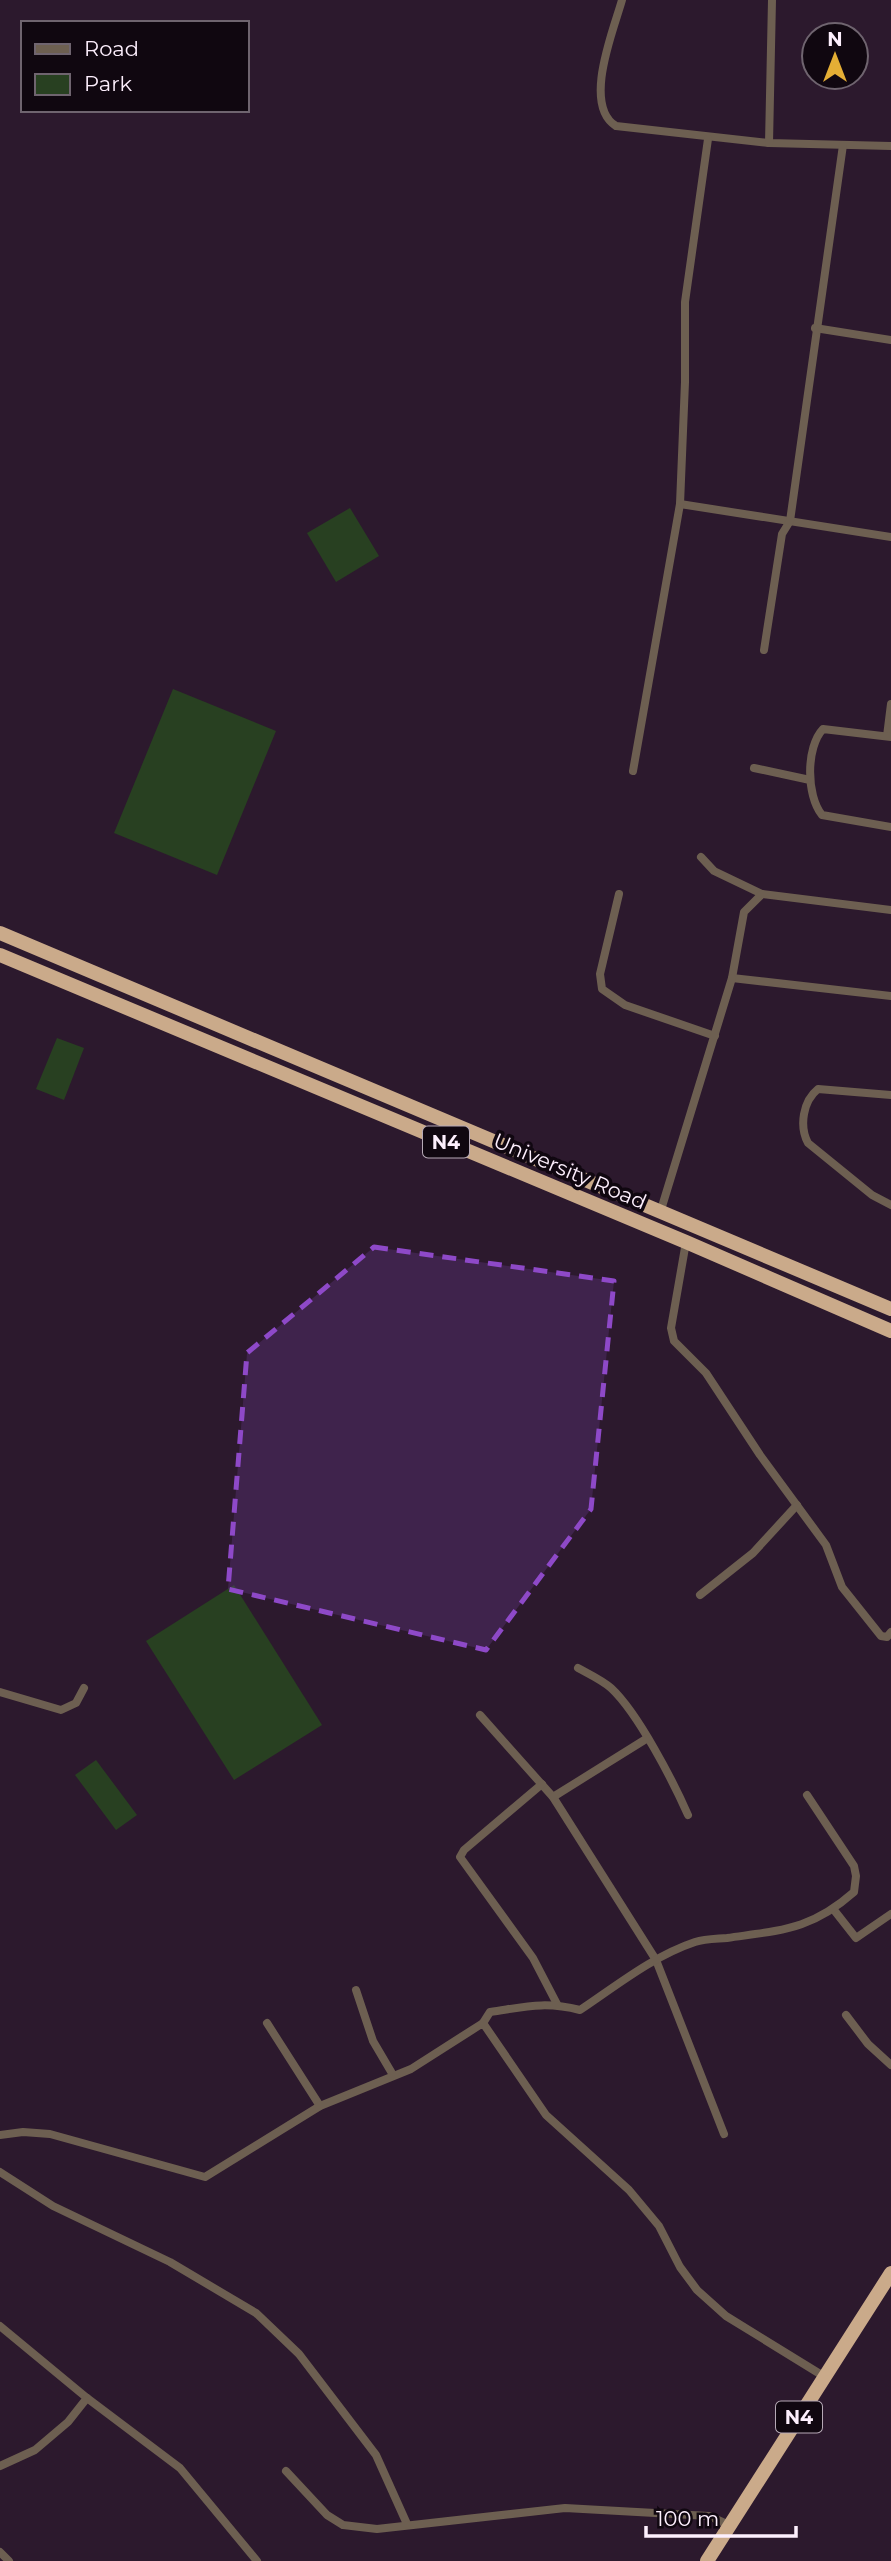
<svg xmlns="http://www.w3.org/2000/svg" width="891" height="2561" viewBox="0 0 891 2561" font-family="Montserrat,sans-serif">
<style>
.green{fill:#284021}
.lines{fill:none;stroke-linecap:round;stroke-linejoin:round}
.minor{stroke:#6d5f51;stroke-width:8}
.trunk{stroke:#caaa8a;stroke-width:14}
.marked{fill:#8e49c8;fill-opacity:0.2;stroke:#8e49c8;stroke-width:5;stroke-dasharray:14 9;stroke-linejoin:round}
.labels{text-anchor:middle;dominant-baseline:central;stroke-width:7;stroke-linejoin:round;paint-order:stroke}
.shield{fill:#100710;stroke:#b6a9b6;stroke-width:2}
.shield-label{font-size:19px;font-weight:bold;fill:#fdeffd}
.street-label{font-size:21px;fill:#fdeffd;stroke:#100710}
</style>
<rect width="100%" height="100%" fill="#2c192d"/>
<g class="green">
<polygon points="350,508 379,556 336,582 307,533"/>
<polygon points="173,689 276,731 217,875 114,833"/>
<polygon points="57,1038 84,1048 64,1100 36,1089"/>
<polygon points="234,1585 322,1725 234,1780 146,1641"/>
<polygon points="96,1760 137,1815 116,1830 75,1775"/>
</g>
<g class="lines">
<g class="minor">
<path d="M 622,0 C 614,29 582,105 616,126 L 769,143 L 891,146"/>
<polyline points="769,143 772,0"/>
<polyline points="815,328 891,340"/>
<polyline points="680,504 891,537"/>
<polyline points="764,650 782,534 790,521 843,145"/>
<polyline points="887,736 891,704"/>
<path d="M 891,737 L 823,729 C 806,747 806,795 822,815 L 891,827"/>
<polyline points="754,768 810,780"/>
<polyline points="633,771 680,504 685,382 685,302 708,139"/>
<polyline points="701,857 714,871 762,894"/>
<polyline points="619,894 600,974 602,989 625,1005 715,1036"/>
<polyline points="891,910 762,894 744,912 732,978 891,996"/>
<path d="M 891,1095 L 818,1089 C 803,1101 799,1126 808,1143 L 872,1195 L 891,1205"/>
<polyline points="660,1213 732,978"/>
<polyline points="686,1242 671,1328 674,1341 706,1373 760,1455 826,1545 842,1587 881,1636 887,1637 891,1632"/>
<polyline points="700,1595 753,1553 797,1505"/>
<path d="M 578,1668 C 589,1674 602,1680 611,1688 C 638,1713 673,1781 688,1815"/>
<polyline points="0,1692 61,1710 76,1703 84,1688"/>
<polyline points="480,1715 553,1797 656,1960 724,2134"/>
<polyline points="542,1784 464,1850 460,1857 533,1958 557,2004"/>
<polyline points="553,1797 646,1739"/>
<polyline points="834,1910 856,1938 891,1914"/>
<polyline points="356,1990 373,2041 393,2075"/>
<polyline points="846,2015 868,2044 891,2065"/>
<polyline points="267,2023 320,2106"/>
<path d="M 483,2023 L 490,2012 C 525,2007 544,2001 580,2010 C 616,1986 653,1956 695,1942 C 705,1939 716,1939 727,1938 C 782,1930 811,1930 854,1892 L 856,1876 L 854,1866 L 807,1795"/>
<polyline points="0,2135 23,2132 50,2134 205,2177 320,2106 411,2069 483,2023 546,2115 629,2190 659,2226 680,2267 697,2290 726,2316 825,2377"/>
<polyline points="0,2172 53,2206 170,2262 256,2313 299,2354 376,2455 407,2524"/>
<polyline points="0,2326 87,2398 180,2468 257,2561"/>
<polyline points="0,2466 35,2450 68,2422 87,2398"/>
<polyline points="286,2471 327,2515 343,2525 377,2529 565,2508 709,2516 729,2525"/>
<polyline points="0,2552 9,2561"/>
</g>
<g class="trunk">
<polyline points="0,933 891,1309"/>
<polyline points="0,955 686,1242 891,1331"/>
<polyline points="707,2561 891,2273"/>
</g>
</g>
<path class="marked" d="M 374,1247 L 614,1281 L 591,1509 L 486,1650 L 228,1589 L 247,1353 Z"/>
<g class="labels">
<g class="shield">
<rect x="423" y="1126.5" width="46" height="31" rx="5"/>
<rect x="776" y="2401.5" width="46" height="31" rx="5"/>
</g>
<g class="shield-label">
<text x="446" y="1142">N4</text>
<text x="799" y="2417">N4</text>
</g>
<g class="street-label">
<text transform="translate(570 1171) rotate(23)">University Road</text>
</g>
</g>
<rect x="21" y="21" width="228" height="91" fill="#100710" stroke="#6f646f" stroke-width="2"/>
<rect x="35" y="44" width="35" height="10" fill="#6d5f51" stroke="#6f646f" stroke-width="2"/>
<text x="84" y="56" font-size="21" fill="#fdeffd">Road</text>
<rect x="35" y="74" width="35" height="21" fill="#284021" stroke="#6f646f" stroke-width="2"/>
<text x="84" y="91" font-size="21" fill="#fdeffd">Park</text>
<g transform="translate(835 56)"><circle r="33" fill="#100710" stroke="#6f646f" stroke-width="2"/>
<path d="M0-5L12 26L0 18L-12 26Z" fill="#e4ae35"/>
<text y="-10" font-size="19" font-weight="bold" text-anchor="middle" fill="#fdeffd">N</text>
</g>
<path d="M646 2526v10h150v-10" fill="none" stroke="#fdeffd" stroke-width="3.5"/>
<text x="656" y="2526" font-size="21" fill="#fdeffd" stroke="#100710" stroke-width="5" paint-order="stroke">100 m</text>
</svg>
